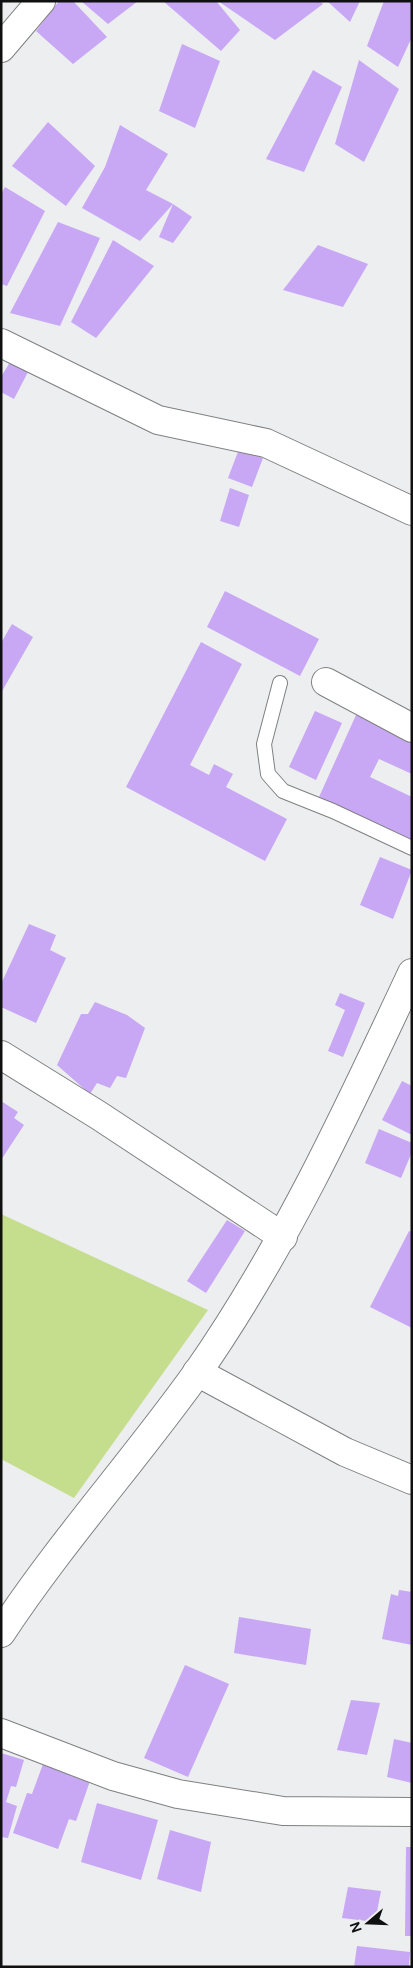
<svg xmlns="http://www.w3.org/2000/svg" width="413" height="1968" viewBox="0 0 413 1968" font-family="'DM Sans',sans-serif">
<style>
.green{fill:#c5de8d}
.building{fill:#c8a7f5}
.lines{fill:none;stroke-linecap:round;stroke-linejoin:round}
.service-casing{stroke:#7f8081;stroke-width:16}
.minor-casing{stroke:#7f8081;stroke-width:30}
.service{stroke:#fff;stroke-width:14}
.minor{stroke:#fff;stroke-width:28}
</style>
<rect width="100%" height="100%" fill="#edeeef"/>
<polygon class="green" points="1,1214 208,1310 74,1498 1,1459"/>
<g class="building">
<polygon points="59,1 73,1 107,37 73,64 36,31"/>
<polygon points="81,1 138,1 108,24"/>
<polygon points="163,1 216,1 240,30 221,51"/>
<polygon points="218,1 320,1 323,4 275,40"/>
<polygon points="327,1 360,1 350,22"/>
<polygon points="384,1 412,1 412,37 398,67 367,46"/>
<polygon points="182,44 220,61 195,128 159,111"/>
<polygon points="359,60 399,89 364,162 335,144"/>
<polygon points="313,70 342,87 304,172 266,159"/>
<polygon points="48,122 95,166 66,206 12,166"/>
<polygon points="120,125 168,154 146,190 173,204 140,241 82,208 105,167"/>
<polygon points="5,187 45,211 7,286 1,284 1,194"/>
<polygon points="173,204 192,217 173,243 159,237"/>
<polygon points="58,222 100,238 60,326 10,313"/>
<polygon points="113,240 154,266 96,338 71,322"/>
<polygon points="318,245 368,264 343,307 283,290"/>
<polygon points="10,362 28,372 14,399 1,392 1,377"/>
<polygon points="239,449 263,458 252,487 228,478"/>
<polygon points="230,488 249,495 239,527 220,521"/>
<polygon points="225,591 319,639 300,676 207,627"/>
<polygon points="12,624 33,637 1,693 1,643"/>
<polygon points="201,642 242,664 190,765 209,775 214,764 233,774 226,787 287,819 265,861 126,787"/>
<polygon points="361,704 412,728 412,774 379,759 370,777 412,797 412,840 319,797"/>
<polygon points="315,711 342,723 316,780 289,767"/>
<polygon points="380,857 412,870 393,919 360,905"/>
<polygon points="29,924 56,935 50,950 66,958 36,1023 1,1007 1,984"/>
<polygon points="340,993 365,1003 343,1057 328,1051 345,1010 335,1005"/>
<polygon points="95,1002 127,1015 145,1028 126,1078 117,1076 110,1088 97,1083 90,1094 57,1065 81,1014 88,1014"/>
<polygon points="402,1081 412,1086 412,1135 382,1120"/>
<polygon points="1,1101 18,1112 14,1118 24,1125 1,1160"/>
<polygon points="379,1129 412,1143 412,1152 401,1178 365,1163"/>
<polygon points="227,1220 245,1231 206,1293 187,1281"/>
<polygon points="409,1231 412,1232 412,1328 370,1307"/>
<polygon points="399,1590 412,1592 412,1645 382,1639 391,1594 398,1596"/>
<polygon points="239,1617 311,1629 306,1665 234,1653"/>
<polygon points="185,1665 229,1684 188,1777 144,1758"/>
<polygon points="351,1700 380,1703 367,1755 337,1750"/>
<polygon points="394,1739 412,1743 412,1783 387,1777"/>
<polygon points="1,1753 24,1760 16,1787 11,1786 6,1802 17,1806 8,1838 1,1837"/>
<polygon points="43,1764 90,1781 76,1821 69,1819 58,1849 13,1833 27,1793 32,1794"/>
<polygon points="97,1803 158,1820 141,1880 81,1862"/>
<polygon points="170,1830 211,1842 201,1892 157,1879"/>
<polygon points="406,1847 412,1847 412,1936 405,1936"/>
<polygon points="348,1887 381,1891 375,1922 342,1918"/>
<polygon points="357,1946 410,1952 409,1967 354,1967"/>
</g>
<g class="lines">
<g class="service-casing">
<polyline id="service" points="280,683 264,744 268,774 283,791 333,811 412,848"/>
</g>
<g class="minor-casing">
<g id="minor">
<polyline points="1,48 41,1"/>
<polyline points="1,343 158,420 266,443 412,511"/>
<polyline points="326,682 412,728"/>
<polyline points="1,1055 98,1115 283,1237"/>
<polyline points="197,1372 345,1452 412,1480"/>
<path d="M 1,1633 C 61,1542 134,1461 197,1373 C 284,1248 348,1110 412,973"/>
<polyline points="1,1733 113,1776 178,1794 283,1811 412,1812"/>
</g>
</g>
<use href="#service" class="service"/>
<use href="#minor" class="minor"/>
</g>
<rect width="413" height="1968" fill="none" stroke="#101010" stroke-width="5"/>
<g transform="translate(368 1923) rotate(251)" stroke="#edeeef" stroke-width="4" paint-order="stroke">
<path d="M0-4L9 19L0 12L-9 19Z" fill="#101010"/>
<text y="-8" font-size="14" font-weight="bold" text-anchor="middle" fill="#101010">N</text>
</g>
</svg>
